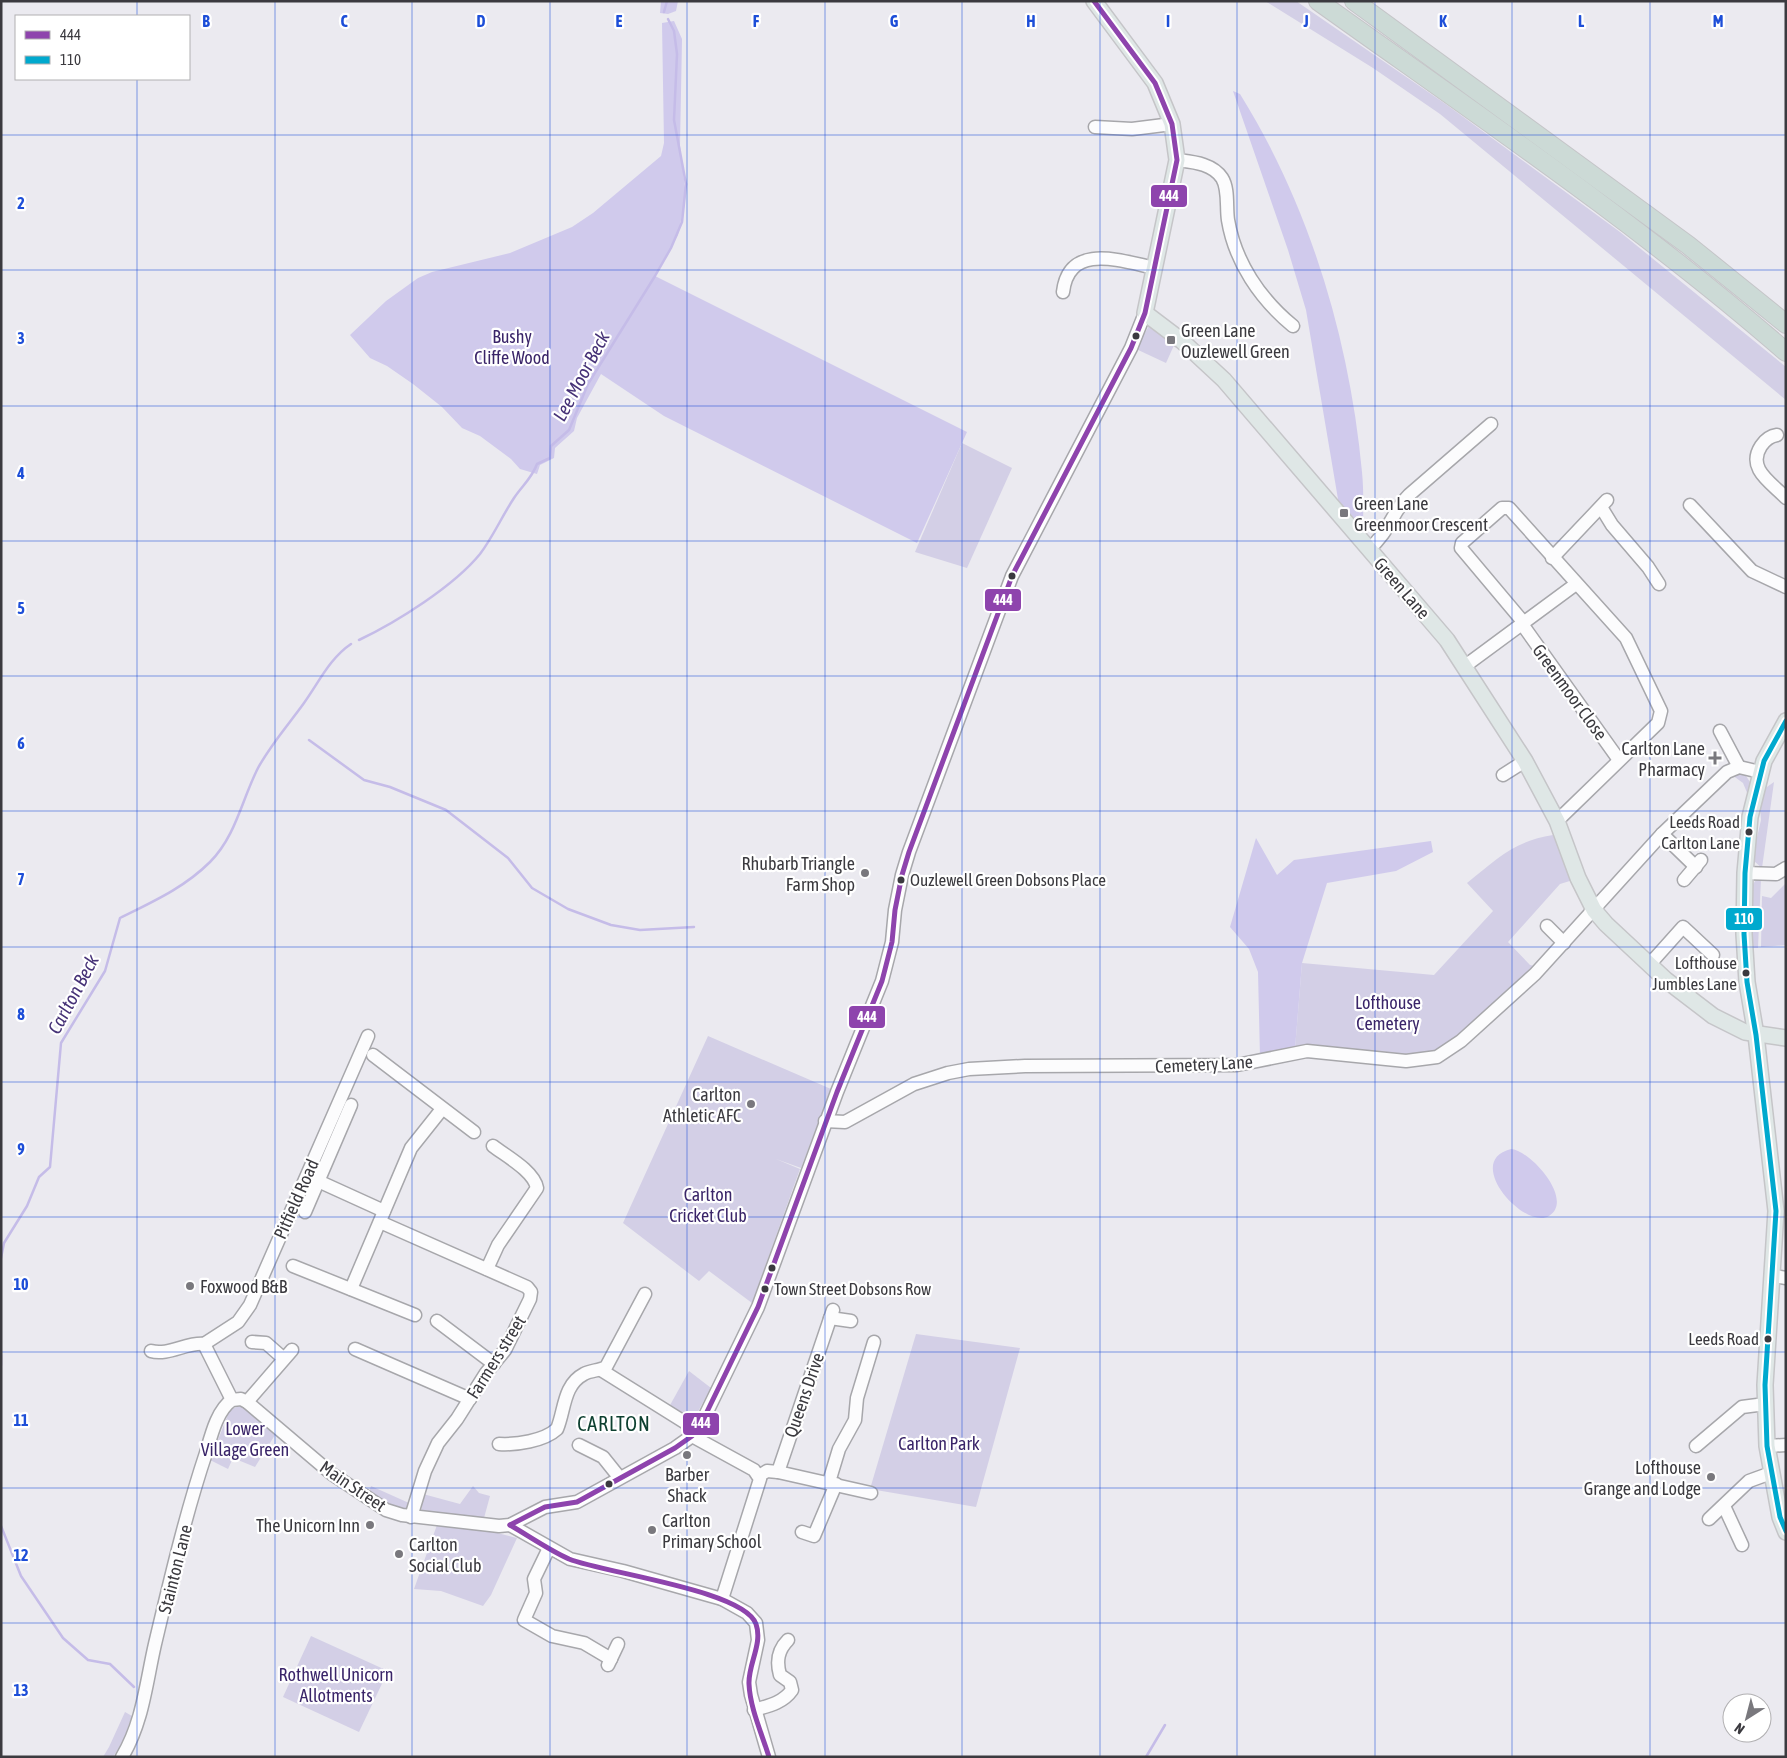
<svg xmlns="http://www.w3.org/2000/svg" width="1787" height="1758" viewBox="0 0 1787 1758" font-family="'Asap Condensed',sans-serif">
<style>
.green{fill:#d3cfe6}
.forest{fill:#d0caec}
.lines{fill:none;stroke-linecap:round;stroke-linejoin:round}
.stream{stroke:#c5bce8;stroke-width:2.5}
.minor-casing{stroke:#a7a7ab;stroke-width:15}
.major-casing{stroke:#c5c5c8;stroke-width:18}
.highway-casing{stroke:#c5c5c8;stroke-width:20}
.minor{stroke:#fcfcfd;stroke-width:12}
.major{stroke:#dfe7e6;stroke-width:15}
.highway{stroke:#ccdad6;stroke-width:18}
.bus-1-casing{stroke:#fff;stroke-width:9}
.bus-2-casing{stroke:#fff;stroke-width:9}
.bus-1{stroke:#8e44ad;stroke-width:5}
.bus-2{stroke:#00a9ce;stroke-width:5}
.grid{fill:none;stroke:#1d4ed8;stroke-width:1;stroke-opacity:0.55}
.bus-dot{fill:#3b3a3f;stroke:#fff;stroke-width:2}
.poi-dot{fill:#79787d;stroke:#fff;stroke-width:2}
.labels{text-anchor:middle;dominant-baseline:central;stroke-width:4.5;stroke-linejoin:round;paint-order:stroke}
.bus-label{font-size:17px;fill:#3b3a3f;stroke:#fff;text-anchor:end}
.poi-label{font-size:18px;fill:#3b3a3f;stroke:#fff;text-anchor:start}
.park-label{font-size:18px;fill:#3a2569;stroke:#fff}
.street-label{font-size:18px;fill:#3b3a3f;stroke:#fff}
.water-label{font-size:19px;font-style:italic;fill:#463277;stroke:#fff}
.quarter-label{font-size:20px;letter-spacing:1px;fill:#0d4030;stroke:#fff}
.grid-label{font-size:16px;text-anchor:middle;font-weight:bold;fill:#1d4ed8;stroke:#fff;stroke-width:4.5;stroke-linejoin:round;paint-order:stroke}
.line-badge{stroke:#fff;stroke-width:2}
.badge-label{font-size:14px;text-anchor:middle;font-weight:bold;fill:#fff}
</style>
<rect width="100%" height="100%" fill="#ebeaf0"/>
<g class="green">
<polygon points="1265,1 1296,1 1447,105 1620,232 1786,367 1786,400 1440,114 1373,68"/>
<polygon points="1150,324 1175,343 1166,363 1136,349"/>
<polygon points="962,443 1012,468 967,568 915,552"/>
<polygon points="1740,773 1746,776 1750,782 1748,795 1743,783 1732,775"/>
<polygon points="1774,782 1762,868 1754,861 1753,855 1761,820 1760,806 1764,789"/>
<path d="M 1553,835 L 1573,880 L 1560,884 L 1508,942 L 1530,965 L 1535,966 L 1464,1033 L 1435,1053 L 1402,1055 L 1295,1049 L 1302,963 L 1434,975 L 1493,911 L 1467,883 C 1497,859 1514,841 1553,835 Z"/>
<polygon points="1761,878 1758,948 1753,948 1751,887 1756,880"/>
<polygon points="1786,883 1786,945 1761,947 1762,896 1771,898"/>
<polygon points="708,1036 831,1089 801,1168 776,1159 800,1169 752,1303 709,1271 699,1281 623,1223"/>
<polygon points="916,1334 1020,1348 976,1507 870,1489"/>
<polygon points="689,1371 711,1388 695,1417 689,1419 669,1407"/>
<polygon points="240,1406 246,1409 275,1435 255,1467 233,1458 228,1469 210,1460 229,1412 234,1408"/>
<polygon points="371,1486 409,1503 407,1510 398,1510 368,1495"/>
<polygon points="473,1486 479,1493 490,1496 484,1518 421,1513 423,1494 460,1504"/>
<polygon points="437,1525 478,1528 517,1538 491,1595 483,1606 441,1591 414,1589"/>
<polygon points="311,1636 388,1671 359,1732 283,1697"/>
<polygon points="125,1712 132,1716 123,1741 113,1757 103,1757 109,1747"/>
</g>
<g class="forest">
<polygon points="661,1 678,1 676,11 668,14 660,13"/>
<polygon points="674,21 682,39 680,146 686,196 678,235 655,276 967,432 917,543 664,416 601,374 577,418 574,431 555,448 554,458 540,465 537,474 520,469 511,459 480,436 462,428 442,407 413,384 387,366 370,358 350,335 386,301 418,278 432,272 510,253 572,227 593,213 661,156 664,143 662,23"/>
<path d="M 1233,91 L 1240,94 C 1310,206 1350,342 1362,472 C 1364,492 1363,513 1363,533 L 1339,505 L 1306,310 L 1288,250 Z"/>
<polygon points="1256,838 1277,875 1294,860 1431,841 1433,852 1396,871 1327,883 1302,963 1295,1049 1260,1057 1258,972 1249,949 1230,927"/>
<path d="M 1511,1149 C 1530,1150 1575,1200 1549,1216 C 1525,1231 1462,1161 1511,1149 Z"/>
</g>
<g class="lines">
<g class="stream">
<polyline points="664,12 667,1"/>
<path d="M 359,640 C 397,622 454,586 480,554 C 493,537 502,516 514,498 C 522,486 532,478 537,464 L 550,458 L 551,446 L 569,430 L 588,384 L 655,276 L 671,248 L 682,222 L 686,184 L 674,120 L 677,54 L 674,31 L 668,19"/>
<polyline points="309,740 364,780 390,787 446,810 508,858 532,888 568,909 611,925 640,930 694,927"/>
<path d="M 1,1258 L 4,1243 L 27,1206 L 39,1177 L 50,1167 L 61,1043 L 105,971 L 120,918 C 152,902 184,888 210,862 C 236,836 242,799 258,768 C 271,744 289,724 304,703 C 319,682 330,658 351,644"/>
<polyline points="1,1355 1,1365"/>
<polyline points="1,1526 21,1576 63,1638 88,1660 110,1664 134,1687"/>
<polyline points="1146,1757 1165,1725"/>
</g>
<g class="minor-casing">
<g id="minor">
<polyline points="1095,127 1132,129 1172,124"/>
<path d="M 1177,160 C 1192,162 1212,163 1222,178 C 1229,189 1226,207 1228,220 C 1235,262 1260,299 1293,326"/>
<path d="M 1063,292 C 1069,242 1121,261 1155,268"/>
<path d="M 1777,435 C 1770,436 1765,440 1761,446 C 1746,469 1772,483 1786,498"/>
<polyline points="1690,505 1752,571 1786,587"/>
<polyline points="1601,507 1612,525 1648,567 1659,584"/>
<path d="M 1369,549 C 1390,531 1392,512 1409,495 L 1491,424"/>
<polyline points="1552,558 1607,500"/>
<polyline points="1524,623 1461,548 1462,543 1502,508 1509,508 1626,638 1661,711 1658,723 1557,821"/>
<polyline points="1522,624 1619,760"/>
<polyline points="1465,666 1576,584"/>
<polyline points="1720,731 1739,767"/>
<polyline points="1503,775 1525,761"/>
<polyline points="1662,834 1696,867"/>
<polyline points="1745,873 1776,874 1786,868"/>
<polyline points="1684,880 1701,860"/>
<polyline points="1547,926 1564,943"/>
<polyline points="1649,965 1683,927 1713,955"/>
<polyline points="373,1055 474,1132"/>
<polyline points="825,1121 845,1122 914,1084 948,1073 969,1069 1025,1066 1237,1065 1307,1051 1406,1061 1437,1057 1461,1041 1535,974 1662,834 1727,772 1739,767 1760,772"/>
<polyline points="318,1181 384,1211"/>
<polyline points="305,1212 351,1105"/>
<polyline points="380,1222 527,1287 531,1292 530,1299 505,1350 486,1373 457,1419 438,1443 425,1471 411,1517"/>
<polyline points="293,1266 415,1315"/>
<path d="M 487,1269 L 498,1245 L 537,1188 C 534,1171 506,1156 493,1146"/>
<polyline points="1774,1276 1786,1278"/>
<polyline points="351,1289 411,1148 442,1109"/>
<polyline points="830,1318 851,1321"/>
<polyline points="437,1321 494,1364"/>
<polyline points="252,1342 266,1343 283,1358"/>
<polyline points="204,1344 238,1322 250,1305 368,1036"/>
<polyline points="204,1344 232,1400"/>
<polyline points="355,1349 470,1399"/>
<path d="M 151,1351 C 168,1356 187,1342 204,1344"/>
<polyline points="601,1370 697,1430"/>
<polyline points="247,1402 292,1350"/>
<polyline points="692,1436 754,1470 760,1479 722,1599"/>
<path d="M 499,1444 C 516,1445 544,1441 557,1429 C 565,1410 563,1385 584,1374 C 591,1370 599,1371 606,1367 L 645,1294"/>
<polyline points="579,1445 603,1457 619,1477"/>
<polyline points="1696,1446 1742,1407 1765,1404"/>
<polyline points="1767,1446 1786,1445"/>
<polyline points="778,1472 833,1310"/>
<polyline points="759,1476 767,1471 778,1472 871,1493"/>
<polyline points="829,1482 839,1449 855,1420 857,1398 874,1342"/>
<polyline points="1724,1506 1742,1545"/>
<polyline points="1709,1519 1749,1481 1771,1473"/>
<polyline points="510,1525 570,1559 623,1571 722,1599 747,1613 756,1623 758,1640 749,1682 751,1695 769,1757"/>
<polyline points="802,1532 814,1536 836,1484"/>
<polyline points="549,1548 534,1579 536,1593 524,1620 552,1636 584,1643 611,1659"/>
<polyline points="608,1665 618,1644"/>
<path d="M 754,1710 C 768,1706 783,1703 792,1690 L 790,1682 L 780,1675 C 776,1661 778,1650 788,1640"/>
<path d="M 122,1757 C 143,1722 146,1683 155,1644 C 170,1581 185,1516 206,1453 C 211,1436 217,1410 232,1400 L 241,1399 L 247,1402 L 332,1474 L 386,1510 L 402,1515 L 499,1526 L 510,1525 L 545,1507 L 577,1502 L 675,1448 L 692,1436 L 701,1424 L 758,1307 L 837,1092 L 882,981 L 892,942 L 895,910 L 902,875 L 909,852 L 1012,576 L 1131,348 L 1145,313"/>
</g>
</g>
<g class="major-casing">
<g id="major">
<polyline points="1094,1 1155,83 1172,124 1177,160 1145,313 1182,341 1224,380 1447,640 1525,761 1557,821 1578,878 1594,910 1606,924 1666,980 1713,1016 1745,1032 1786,1038"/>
<polyline points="1786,721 1764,761 1750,817 1745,873 1744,934 1747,982 1756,1035 1776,1211 1765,1385 1767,1446 1780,1517 1786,1532"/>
</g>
</g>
<g class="highway-casing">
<g id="highway">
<path d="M 1318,1 C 1476,114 1639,224 1786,352"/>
<polyline points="1354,1 1688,245 1786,324"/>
</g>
</g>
<use href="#minor" class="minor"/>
<use href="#major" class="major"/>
<use href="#highway" class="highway"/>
<g class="bus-1-casing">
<g id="bus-1">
<polyline points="510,1525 545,1507 577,1502 675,1448 692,1436 701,1424 758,1307 837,1092 882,981 892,942 895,910 902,875 909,852 1012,576 1131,348 1145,313 1177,160 1172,124 1155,83 1094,1"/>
<path d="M 510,1525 C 529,1536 549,1550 569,1559 C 603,1573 744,1590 756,1624 C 763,1644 748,1664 749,1684 C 750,1708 762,1734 769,1757"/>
</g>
</g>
<g class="bus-2-casing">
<polyline id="bus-2" points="1786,721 1764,761 1750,817 1745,873 1744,934 1747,982 1756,1035 1776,1211 1765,1385 1767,1446 1780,1517 1786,1531"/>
</g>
<use href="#bus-1" class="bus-1"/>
<use href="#bus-2" class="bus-2"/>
</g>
<path class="grid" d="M 137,1 L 137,16M 275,1 L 275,1757M 412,1 L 412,1757M 550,1 L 550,1757M 687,1 L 687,1757M 825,1 L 825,1757M 962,1 L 962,1757M 1100,1 L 1100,1757M 1237,1 L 1237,1757M 1375,1 L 1375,1757M 1512,1 L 1512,1757M 1650,1 L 1650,1757M 137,79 L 137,1757M 1,135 L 1786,135M 1,270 L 1786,270M 1,406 L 1786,406M 1,541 L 1786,541M 1,676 L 1786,676M 1,811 L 1786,811M 1,947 L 1786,947M 1,1082 L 1786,1082M 1,1217 L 1786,1217M 1,1352 L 1786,1352M 1,1488 L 1786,1488M 1,1623 L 1786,1623"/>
<g class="bus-dot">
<circle cx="1136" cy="336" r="4.5"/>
<circle cx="1012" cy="576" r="4.5"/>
<circle cx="1749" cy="832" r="4.5"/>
<circle cx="901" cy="880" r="4.5"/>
<circle cx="1746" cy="973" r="4.5"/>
<circle cx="772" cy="1268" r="4.5"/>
<circle cx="765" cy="1289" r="4.5"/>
<circle cx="1768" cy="1339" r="4.5"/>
<circle cx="609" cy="1484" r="4.5"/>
</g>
<g class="poi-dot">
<rect x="1166" y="335" width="10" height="10" rx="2.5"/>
<rect x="1339" y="508" width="10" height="10" rx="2.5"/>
<path d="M1712.5 750.5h5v5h5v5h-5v5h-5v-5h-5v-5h5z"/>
<circle cx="865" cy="873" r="5"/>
<circle cx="751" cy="1104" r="5"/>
<circle cx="190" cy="1286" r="5"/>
<circle cx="687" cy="1455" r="5"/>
<circle cx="1711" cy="1477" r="5"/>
<circle cx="370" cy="1525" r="5"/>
<circle cx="652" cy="1530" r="5"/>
<circle cx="399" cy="1554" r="5"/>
</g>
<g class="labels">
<g class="bus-label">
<text x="1740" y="822">Leeds Road<tspan x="1740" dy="21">Carlton Lane</tspan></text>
<text x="910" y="880" text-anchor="start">Ouzlewell Green Dobsons Place</text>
<text x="1737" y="963">Lofthouse<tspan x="1737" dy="21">Jumbles Lane</tspan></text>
<text x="774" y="1289" text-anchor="start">Town Street Dobsons Row</text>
<text x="1759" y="1339">Leeds Road</text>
</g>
<g class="poi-label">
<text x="1181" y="330">Green Lane<tspan x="1181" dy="21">Ouzlewell Green</tspan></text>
<text x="1354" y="503">Green Lane<tspan x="1354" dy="21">Greenmoor Crescent</tspan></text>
<text x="1705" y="748" text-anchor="end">Carlton Lane<tspan x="1705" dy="21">Pharmacy</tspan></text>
<text x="855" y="863" text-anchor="end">Rhubarb Triangle<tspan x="855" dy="21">Farm Shop</tspan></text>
<text x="741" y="1094" text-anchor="end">Carlton<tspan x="741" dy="21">Athletic AFC</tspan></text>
<text x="200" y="1286">Foxwood B&amp;B</text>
<text x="1701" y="1467" text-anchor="end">Lofthouse<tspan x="1701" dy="21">Grange and Lodge</tspan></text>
<text x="687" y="1474" text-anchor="middle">Barber<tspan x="687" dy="21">Shack</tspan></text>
<text x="662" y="1520">Carlton<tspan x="662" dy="21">Primary School</tspan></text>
<text x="360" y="1525" text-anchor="end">The Unicorn Inn</text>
<text x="409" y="1544">Carlton<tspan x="409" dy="21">Social Club</tspan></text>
</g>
<g class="park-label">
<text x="512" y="336">Bushy<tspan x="512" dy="21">Cliffe Wood</tspan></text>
<text x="1388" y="1002">Lofthouse<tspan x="1388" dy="21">Cemetery</tspan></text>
<text x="708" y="1194">Carlton<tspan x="708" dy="21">Cricket Club</tspan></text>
<text x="245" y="1428">Lower<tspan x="245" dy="21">Village Green</tspan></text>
<text x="939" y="1443">Carlton Park</text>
<text x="336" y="1674">Rothwell Unicorn<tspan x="336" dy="21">Allotments</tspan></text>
</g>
<g class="street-label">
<text transform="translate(1402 588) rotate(49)">Green Lane</text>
<text transform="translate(1570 692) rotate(54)">Greenmoor Close</text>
<text transform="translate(1204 1064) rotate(-3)">Cemetery Lane</text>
<text transform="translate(296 1199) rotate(-66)">Pitfield Road</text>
<text transform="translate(496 1357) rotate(-58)">Farmers street</text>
<text transform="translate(804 1395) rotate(-71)">Queens Drive</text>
<text transform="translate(353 1486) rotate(34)">Main Street</text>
<text transform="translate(175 1569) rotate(-76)">Stainton Lane</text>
</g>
<g class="water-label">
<text transform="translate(581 376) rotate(-62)">Lee Moor Beck</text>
<text transform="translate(73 994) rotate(-62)">Carlton Beck</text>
</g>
<g class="quarter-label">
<text x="614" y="1423">CARLTON</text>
</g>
</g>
<g class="grid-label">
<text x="206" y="27">B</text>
<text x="344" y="27">C</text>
<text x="481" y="27">D</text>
<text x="619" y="27">E</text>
<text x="756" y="27">F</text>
<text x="894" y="27">G</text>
<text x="1031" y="27">H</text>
<text x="1168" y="27">I</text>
<text x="1306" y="27">J</text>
<text x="1443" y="27">K</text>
<text x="1581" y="27">L</text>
<text x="1718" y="27">M</text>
<text x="21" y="209">2</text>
<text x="21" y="344">3</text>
<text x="21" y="479">4</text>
<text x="21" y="614">5</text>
<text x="21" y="749">6</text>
<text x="21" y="885">7</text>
<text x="21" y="1020">8</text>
<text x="21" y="1155">9</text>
<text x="21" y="1290">10</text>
<text x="21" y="1426">11</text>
<text x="21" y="1561">12</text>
<text x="21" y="1696">13</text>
</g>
<g class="line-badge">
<rect x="1150" y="184" width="38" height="24" rx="5" fill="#8e44ad"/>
<rect x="984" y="588" width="38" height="24" rx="5" fill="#8e44ad"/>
<rect x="1725" y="907" width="38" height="24" rx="5" fill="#00a9ce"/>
<rect x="848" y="1005" width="38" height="24" rx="5" fill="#8e44ad"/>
<rect x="682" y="1412" width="38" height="24" rx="5" fill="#8e44ad"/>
</g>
<g class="badge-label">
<text x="1169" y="201">444</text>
<text x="1003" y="605">444</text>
<text x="1744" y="924">110</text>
<text x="867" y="1022">444</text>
<text x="701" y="1428">444</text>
</g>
<rect width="1787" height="1758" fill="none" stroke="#3b3a3f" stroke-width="5"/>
<rect x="15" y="15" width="175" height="65" fill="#ffffff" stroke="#b1b0b2"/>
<rect x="25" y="31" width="25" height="8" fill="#8e44ad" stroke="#b1b0b2"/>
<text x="60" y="40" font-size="15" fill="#3b3a3f">444</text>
<rect x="25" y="56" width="25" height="8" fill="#00a9ce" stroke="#b1b0b2"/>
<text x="60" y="65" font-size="15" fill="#3b3a3f">110</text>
<g transform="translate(1747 1718) rotate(216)"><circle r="24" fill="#ffffff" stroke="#b1b0b2"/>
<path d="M0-4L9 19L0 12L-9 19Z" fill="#79787d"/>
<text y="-8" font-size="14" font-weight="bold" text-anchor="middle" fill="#3b3a3f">N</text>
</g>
</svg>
